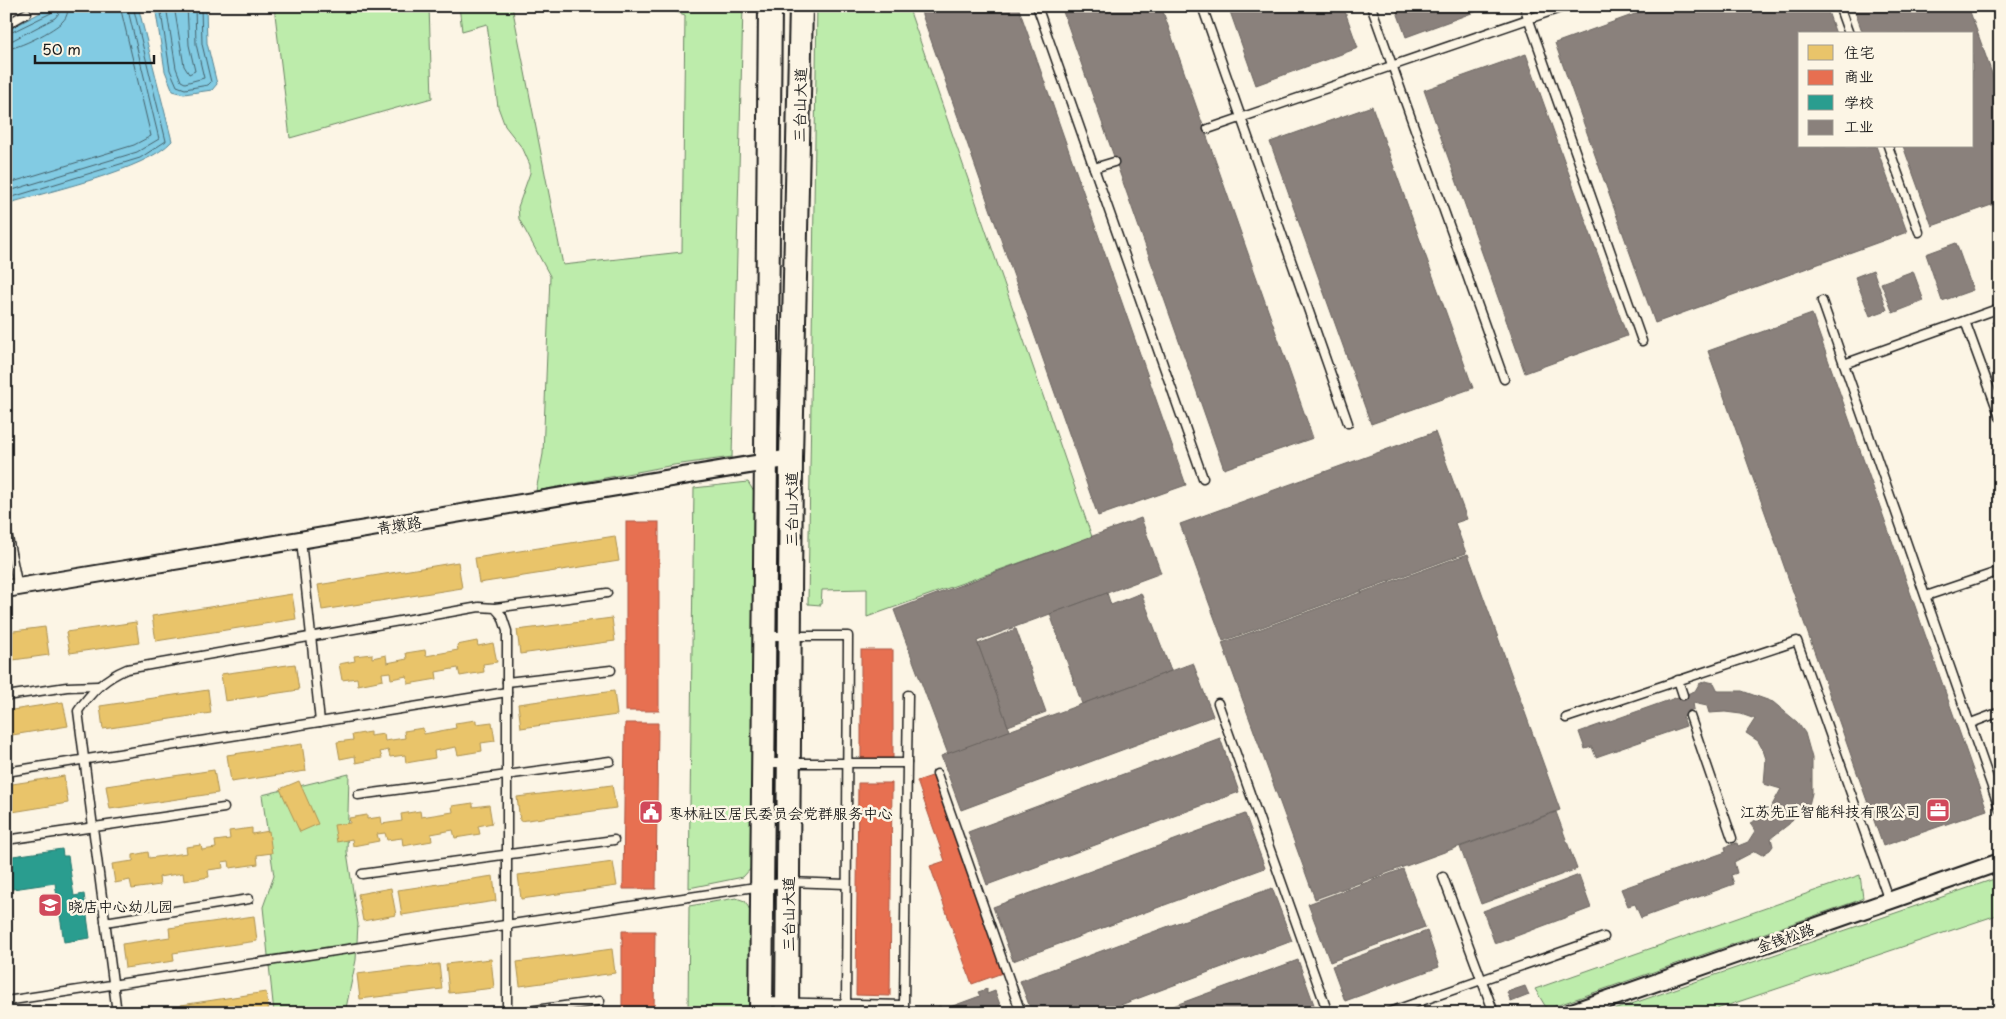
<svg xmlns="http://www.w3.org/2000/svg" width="2006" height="1019" viewBox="0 0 2006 1019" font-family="'Playpen Sans','LXGW WenKai TC',sans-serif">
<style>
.green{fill:#bdecab;stroke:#6c8464}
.water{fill:#82cbe3;stroke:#598593}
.homes{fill:#e9c46a;stroke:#ac9253}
.shops{fill:#e76f51;stroke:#aa5641}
.schools{fill:#2a9d8f;stroke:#26766c}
.industry{fill:#8a817c;stroke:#69635f}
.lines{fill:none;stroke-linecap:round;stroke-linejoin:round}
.shore{stroke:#45626c;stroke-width:1}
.stream{stroke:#598593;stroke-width:5}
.service-casing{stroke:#1c1c1c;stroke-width:11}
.minor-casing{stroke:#1c1c1c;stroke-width:20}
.secondary-casing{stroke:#1c1c1c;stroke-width:26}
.service{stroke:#fcf5e5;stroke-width:8}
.minor{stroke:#fcf5e5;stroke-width:16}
.secondary{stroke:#fcf5e5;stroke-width:22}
.labels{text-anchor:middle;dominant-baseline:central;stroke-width:5;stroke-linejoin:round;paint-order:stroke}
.street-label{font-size:15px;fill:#1c1c1c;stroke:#fcf5e5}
.poi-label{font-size:15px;fill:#1c1c1c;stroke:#fcf5e5;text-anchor:start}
</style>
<rect width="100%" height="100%" fill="#fcf5e5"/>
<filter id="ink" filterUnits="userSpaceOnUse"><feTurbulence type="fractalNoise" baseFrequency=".02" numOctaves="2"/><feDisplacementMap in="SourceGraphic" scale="10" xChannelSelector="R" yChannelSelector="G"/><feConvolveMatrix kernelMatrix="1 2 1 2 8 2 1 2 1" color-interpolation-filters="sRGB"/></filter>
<g filter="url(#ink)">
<g class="green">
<polygon points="274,6 429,6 432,98 290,138"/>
<polygon points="459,6 512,6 563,265 682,252 685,15 658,6 743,6 732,457 674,465 536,491 543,454 550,276 519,219 518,207 530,173 530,165 523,149 505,126 498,107 487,24 462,31"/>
<polygon points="817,6 908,6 1092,537 867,617 867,589 822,590 821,605 808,604"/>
<polygon points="748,482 754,492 754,865 743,877 689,888 694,488"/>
<polygon points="349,774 347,852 358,924 356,960 345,1013 274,1013 263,907 274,876 262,795"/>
<polygon points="1860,875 1863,898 1854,902 1547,1009 1535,989"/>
<polygon points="2000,877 2000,914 1705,1013 1605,1013"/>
<polygon points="736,898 745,901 754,918 752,1013 688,1013 689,906"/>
</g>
<g class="water">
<path d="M 53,6 L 138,6 L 172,141 C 147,170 46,192 6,204 L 6,31 Z"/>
<polygon points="155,6 206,6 207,43 217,84 212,90 184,94 173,91 165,71"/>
</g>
<g class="homes">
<polygon points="615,536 619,561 479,583 475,558"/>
<polygon points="458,562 462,588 322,610 318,585"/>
<polygon points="292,594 296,619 156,641 152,616"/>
<polygon points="612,618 615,641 520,654 517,630"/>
<polygon points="136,622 139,643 70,653 66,632"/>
<polygon points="45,627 49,655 6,661 6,632"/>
<polygon points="477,641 478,646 493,643 497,662 483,664 484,672 460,676 458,668 436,672 437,679 408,684 407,676 391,679 390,672 382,673 383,680 358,685 357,678 342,680 339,664 355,661 354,656 372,654 372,658 386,655 387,663 407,659 406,653 425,650 426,656 458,650 457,645"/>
<polygon points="295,664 299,690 225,701 221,674"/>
<polygon points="208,690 211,713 103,729 100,706"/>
<polygon points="614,691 617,715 521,728 518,704"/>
<polygon points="63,702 68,726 6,736 6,711"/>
<polygon points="476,720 476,724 492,722 495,741 481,743 482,751 458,755 456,747 434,751 435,758 406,763 405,755 390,757 388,750 380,752 382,758 356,763 355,756 340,759 337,742 353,740 352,735 370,732 370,736 384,734 385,741 405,738 404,731 423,728 424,734 456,728 455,723"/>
<polygon points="302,744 306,771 231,782 227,755"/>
<polygon points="214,770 218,793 110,809 106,786"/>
<polygon points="64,776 68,803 6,813 6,785"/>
<polygon points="299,781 318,824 300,832 280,789"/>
<polygon points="612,785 616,808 520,821 517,797"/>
<polygon points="473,803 473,807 489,805 492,823 478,826 480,834 455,838 453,830 431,834 432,841 403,846 402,838 387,840 385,833 377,834 379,841 353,846 352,839 337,842 334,825 350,823 349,818 367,815 367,819 381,817 382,824 402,821 401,814 420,811 421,817 453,812 452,806"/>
<polygon points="252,828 252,834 269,831 272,853 257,855 258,864 230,868 229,861 222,862 223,868 208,870 209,877 184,881 183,873 159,877 160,885 132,889 130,880 115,883 112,864 133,861 133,855 148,852 149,858 187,853 186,847 201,845 202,850 216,848 215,841 230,839 229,831"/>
<polygon points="613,862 617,886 521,899 518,875"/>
<polygon points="493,876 496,901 402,915 398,890"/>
<polygon points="391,888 396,915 363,921 358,894"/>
<polygon points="254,916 257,941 173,953 174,961 125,968 122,944 170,937 169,928"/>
<polygon points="612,949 615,973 520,986 517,962"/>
<polygon points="491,959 494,988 449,993 446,964"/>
<polygon points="439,964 442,989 360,999 357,974"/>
<polygon points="266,992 269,1013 182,1013 181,1005"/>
</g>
<g class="shops">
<rect x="626" y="522" width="33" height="189"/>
<rect x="861" y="650" width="32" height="109"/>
<polygon points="625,723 658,723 656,889 623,889"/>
<polygon points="935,775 1005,972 972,984 930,866 945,861 917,781"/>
<polygon points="858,783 892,783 890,996 856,995"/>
<polygon points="622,931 655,931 654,1013 622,1013"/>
</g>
<polygon class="schools" points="62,849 63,856 68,856 74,896 84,894 90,938 64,942 55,883 6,890 6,857"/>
<g class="industry">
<polygon points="919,6 1018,6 1186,485 1098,516"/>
<polygon points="1061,6 1161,6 1313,438 1224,469"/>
<polygon points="1228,6 1343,6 1358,48 1256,85"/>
<polygon points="1395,6 1491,6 1406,37"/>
<polygon points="1657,6 1826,6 1836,34 1800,34 1800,146 1876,146 1907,232 1655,323 1555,43"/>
<polygon points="1853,6 1968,6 2000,96 2000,202 1932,226 1903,146 1972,146 1972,34 1863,34"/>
<polygon points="1526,54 1627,336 1525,373 1424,90"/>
<polygon points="1372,106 1473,388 1371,424 1270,142"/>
<polygon points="1956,243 1973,290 1942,301 1926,254"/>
<polygon points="1873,270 1887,310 1870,316 1855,277"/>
<polygon points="1913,271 1924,301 1893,313 1881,283"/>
<polygon points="1812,314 1987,810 1883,846 1708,351"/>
<polygon points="2000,319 2000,344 1992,322"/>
<polygon points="1435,432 1467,519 1455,523 1466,553 1223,641 1180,524"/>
<polygon points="1141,518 1161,573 977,641 1010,731 948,754 894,610"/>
<polygon points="1468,554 1560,810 1315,899 1222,643"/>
<polygon points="1107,593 1111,605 1141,593 1171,671 1082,704 1050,614"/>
<polygon points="1016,629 1046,712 1008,726 978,644"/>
<polygon points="1193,663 1213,716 961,810 941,756"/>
<polygon points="1705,681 1714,683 1718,691 1742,691 1773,702 1797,722 1805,733 1812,758 1812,793 1809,805 1805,803 1789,824 1771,838 1773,846 1770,850 1762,855 1755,851 1734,862 1737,873 1731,875 1734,884 1641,918 1635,904 1628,906 1621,889 1726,852 1725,847 1737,843 1738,846 1748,842 1755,831 1750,823 1764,816 1770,809 1781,789 1764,784 1766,759 1763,750 1758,741 1746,733 1755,719 1741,714 1725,712 1709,713 1707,706 1693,703 1694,709 1689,711 1690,715 1683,717 1686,726 1596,757 1592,747 1585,749 1579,732 1695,691 1699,684"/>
<polygon points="1220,738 1239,792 987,885 968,832"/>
<polygon points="1556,812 1577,869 1481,904 1460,847"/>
<polygon points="1245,814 1265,868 1013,961 993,907"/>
<polygon points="1403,869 1425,927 1330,962 1308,904"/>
<polygon points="1579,875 1591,908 1495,944 1483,911"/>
<polygon points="1272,888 1292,941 1099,1013 1032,1013 1020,981"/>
<polygon points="1427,931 1439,967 1345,1001 1332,966"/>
<polygon points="1298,960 1317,1013 1154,1013"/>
<polygon points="1525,986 1529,995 1511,1002 1507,992"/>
<polygon points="987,989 987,994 995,991 1003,1013 932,1013 931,1010 940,1006 942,1010 980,996 978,992"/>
</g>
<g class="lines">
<g class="shore">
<polyline points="160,6 170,70 177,86 185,89 208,85 211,82 202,44 201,6"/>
<polyline points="166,6 176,68 181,81 185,83 204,78 196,44 195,6"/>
<polyline points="174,6 184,66 189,74 195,71 189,45 187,6"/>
<polyline points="6,35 51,13 54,6"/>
<polyline points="6,42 13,40 55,18 59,13 60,6"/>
<path d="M 6,49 C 18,49 55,30 63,21 C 67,17 68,12 68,6"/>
<polyline points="6,184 134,145 151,136 120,6"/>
<polyline points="6,192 137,152 159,139 127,6"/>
<polyline points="6,199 140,158 166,141 133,6"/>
</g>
<polyline class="stream" points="6,11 14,6"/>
<g class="service-casing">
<g id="service">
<polyline points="1037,6 1203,478"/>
<polyline points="1202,6 1348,423"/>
<polyline points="1371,6 1504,379"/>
<polyline points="1524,6 1642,341"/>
<polyline points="1839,6 1849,34"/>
<polyline points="6,25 27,13"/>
<polyline points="1208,129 1566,6"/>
<polyline points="1888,146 1919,232"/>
<polyline points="1094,168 1114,162"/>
<polyline points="1822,301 2000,810"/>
<polyline points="1965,321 2000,417"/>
<polyline points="1844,364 2000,308"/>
<polyline points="6,528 18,587"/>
<polyline points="301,540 320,722"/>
<polyline points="1926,596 2000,571"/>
<polyline points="495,608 607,593"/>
<polyline points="766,636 848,636 846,1013"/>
<polyline points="1678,680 1683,695"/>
<polyline points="507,682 611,670"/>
<polyline points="6,696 67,687 98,686"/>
<polyline points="1218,703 1328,1013"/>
<polyline points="1690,716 1732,838"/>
<polyline points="1566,718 1797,641 1889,901"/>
<polyline points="1971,723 2000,712"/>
<polyline points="907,763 908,695"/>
<polyline points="6,772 507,692"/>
<polyline points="937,774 1021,1013"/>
<polyline points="358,795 610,761"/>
<polyline points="6,840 224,808"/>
<polyline points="362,874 614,840"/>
<polyline points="1443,877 1494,1013"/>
<polyline points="105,922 249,899"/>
<polyline points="6,1001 788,882 846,884"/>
<polyline points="762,1002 904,1005 907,763 765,763"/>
<path d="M 117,1013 L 78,711 C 91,692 105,678 127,669 L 479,607 L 495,608 L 502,616 L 507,631 L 507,1013"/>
<polyline points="514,1013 600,1001"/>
<polyline points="1387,1013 1604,937"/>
</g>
</g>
<g class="minor-casing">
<g id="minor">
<polyline points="6,589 791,458"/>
<polyline points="1569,1013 2000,862"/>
</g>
</g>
<g class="secondary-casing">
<g id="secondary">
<polyline points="761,1013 770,6"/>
<polyline points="787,1013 791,458 801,6"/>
</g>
</g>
<use href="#service" class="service"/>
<use href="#minor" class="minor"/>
<use href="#secondary" class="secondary"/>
</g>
</g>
<defs>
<g id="office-square" transform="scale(1.25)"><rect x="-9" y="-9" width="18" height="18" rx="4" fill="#d1495b" stroke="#fcf5e5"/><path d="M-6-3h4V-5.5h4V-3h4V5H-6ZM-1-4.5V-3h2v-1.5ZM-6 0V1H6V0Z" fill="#fff"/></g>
<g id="civic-square" transform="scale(1.25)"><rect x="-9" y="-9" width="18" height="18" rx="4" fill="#d1495b" stroke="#fcf5e5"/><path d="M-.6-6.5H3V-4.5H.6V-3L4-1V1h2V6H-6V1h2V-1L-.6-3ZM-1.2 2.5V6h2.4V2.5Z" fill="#fff"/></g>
<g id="school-square" transform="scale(1.25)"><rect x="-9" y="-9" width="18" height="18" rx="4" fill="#d1495b" stroke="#fcf5e5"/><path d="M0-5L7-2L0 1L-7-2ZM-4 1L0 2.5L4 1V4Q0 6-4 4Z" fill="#fff"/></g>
</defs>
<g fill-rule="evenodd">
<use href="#office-square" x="1938" y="810"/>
<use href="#civic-square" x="651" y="812"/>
<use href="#school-square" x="50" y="905"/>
</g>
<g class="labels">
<g class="street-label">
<text transform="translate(799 105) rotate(-89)">三台山大道</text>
<text transform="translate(790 509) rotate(-90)">三台山大道</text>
<text transform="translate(399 524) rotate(-9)">青墩路</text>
<text transform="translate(787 914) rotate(-90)">三台山大道</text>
<text transform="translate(1785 937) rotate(-19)">金钱松路</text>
</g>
<g class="poi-label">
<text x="1920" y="810" text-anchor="end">江苏先正智能科技有限公司</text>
<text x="668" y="812">枣林社区居民委员会党群服务中心</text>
<text x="68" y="905">晓店中心幼儿园</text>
</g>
</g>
<rect width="2006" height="1019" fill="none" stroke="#fcf5e5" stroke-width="25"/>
<rect x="12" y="12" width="1981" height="994" fill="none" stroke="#1c1c1c" stroke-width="2" filter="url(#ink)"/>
<rect x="1798" y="32" width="175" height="115" fill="#fcf5e5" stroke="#a29e95"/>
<rect x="1808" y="45" width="25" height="15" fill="#e9c46a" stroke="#a29e95"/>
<text x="1844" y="58" font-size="15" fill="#1c1c1c">住宅</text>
<rect x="1808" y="70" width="25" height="15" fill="#e76f51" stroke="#a29e95"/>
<text x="1844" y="82" font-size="15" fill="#1c1c1c">商业</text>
<rect x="1808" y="95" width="25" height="15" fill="#2a9d8f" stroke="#a29e95"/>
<text x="1844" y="108" font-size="15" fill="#1c1c1c">学校</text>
<rect x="1808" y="120" width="25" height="15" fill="#8a817c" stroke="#a29e95"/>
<text x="1844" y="132" font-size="15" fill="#1c1c1c">工业</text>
<path d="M35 55v8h119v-8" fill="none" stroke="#1c1c1c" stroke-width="2.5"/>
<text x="42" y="55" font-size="15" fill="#1c1c1c" stroke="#fcf5e5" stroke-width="4" paint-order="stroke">50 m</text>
</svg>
